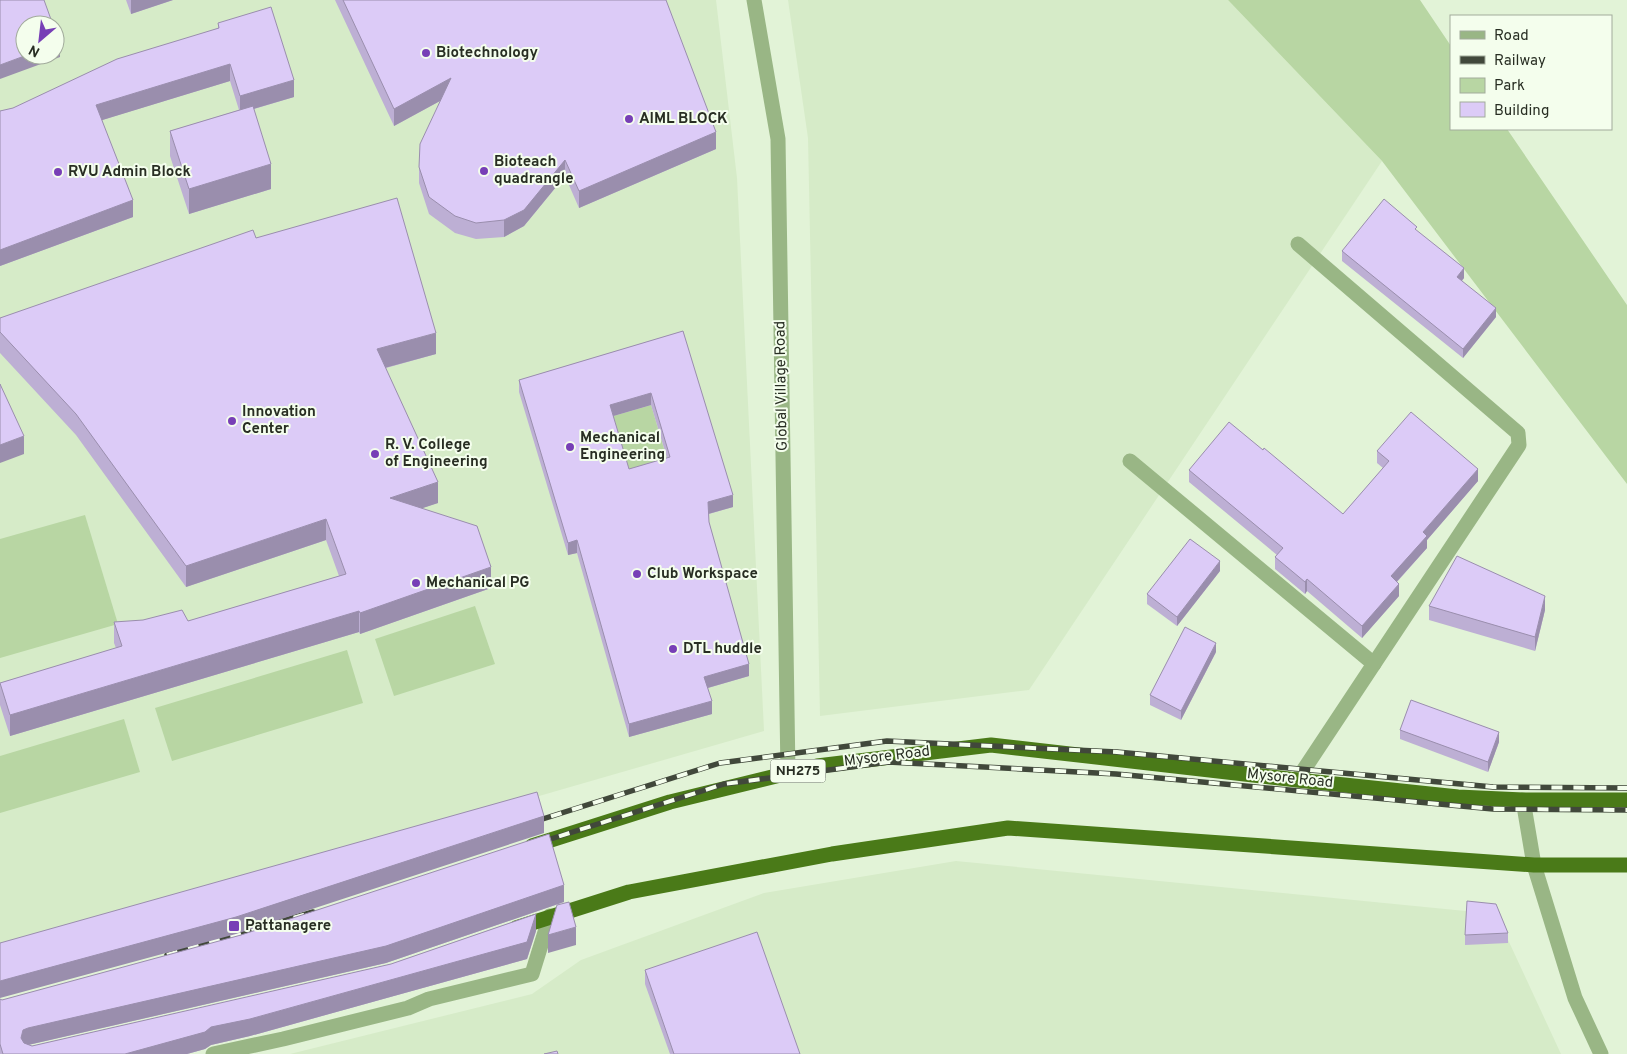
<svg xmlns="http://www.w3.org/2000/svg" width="1627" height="1054" viewBox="0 0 1627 1054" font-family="Overpass,sans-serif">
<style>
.built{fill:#d6ebc8;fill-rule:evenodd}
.green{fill:#b8d6a3}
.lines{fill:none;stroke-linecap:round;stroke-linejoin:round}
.minor{stroke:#99b685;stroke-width:15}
.tertiary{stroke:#99b685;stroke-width:15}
.trunk{stroke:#4a7a18;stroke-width:15}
.rail-casing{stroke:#41483b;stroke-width:5.5}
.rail{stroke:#f4feed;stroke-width:4;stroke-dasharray:11;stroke-linecap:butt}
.wall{fill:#bdafd4;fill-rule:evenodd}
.shaded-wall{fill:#9a8ead}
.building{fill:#dccbf7;stroke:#9a8ead;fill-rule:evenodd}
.poi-dot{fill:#773fb6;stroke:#f4feed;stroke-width:2}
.labels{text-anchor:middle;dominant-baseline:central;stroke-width:4;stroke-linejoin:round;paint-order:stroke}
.shield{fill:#f4feed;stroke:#656c60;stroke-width:1}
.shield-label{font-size:14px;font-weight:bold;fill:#282e23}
.poi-label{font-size:15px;font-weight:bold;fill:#282e23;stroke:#f4feed;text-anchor:start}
.street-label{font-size:15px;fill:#282e23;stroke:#f4feed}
</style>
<rect width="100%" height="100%" fill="#e2f3d7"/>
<g class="built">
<path d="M 0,0 L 716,0 L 737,178 L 764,731 L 0,952 ZM 25,25 L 55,25 L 55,55 L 25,55 Z"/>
<polygon points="788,0 1228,0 1382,161 1029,690 820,716 808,138"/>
<polygon points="956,861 1496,914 1561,1054 290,1054 532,994 581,960 764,893"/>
</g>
<g class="green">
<polygon points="1228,0 1420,0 1451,46 1451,129 1507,129 1627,305 1627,484 1382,161"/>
<polygon points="651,405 670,469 603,489 610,417"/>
<polygon points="85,515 118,624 0,658 0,539"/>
<polygon points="475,606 495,664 394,696 375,639"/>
<polygon points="347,650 363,703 172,761 155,708"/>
<polygon points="124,719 140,772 0,813 0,756"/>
</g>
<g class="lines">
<g class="minor">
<polyline points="1130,461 1374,664"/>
<polyline points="1297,780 1519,445 1518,433 1298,244"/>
<polyline points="213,1054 283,1039 408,1008 429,999 532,974 550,916"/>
</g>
<g class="tertiary">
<polyline points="754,0 778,139 788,773"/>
<polyline points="1523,800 1534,865 1575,998 1601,1054"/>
</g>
<g class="trunk">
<polyline points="532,846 670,802 817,766 991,745 1297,780 1458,797 1523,800 1627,800"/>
<polyline points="516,928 629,892 832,854 1008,828 1534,865 1627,865"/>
</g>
<g class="rail-casing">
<g id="rail">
<polyline points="530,823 720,763 887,741 1117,752 1493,787 1627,788"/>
<polyline points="538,843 724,784 888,762 1116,774 1493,809 1627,810"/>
<polyline points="167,955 313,912"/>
</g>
</g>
<use href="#rail" class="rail"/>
</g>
<g class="wall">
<polygon points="126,0 173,0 131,14"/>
<polygon points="335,0 666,0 716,149 579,208 565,176 524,226 504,237 476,239 455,233 429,214 419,183 419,167 440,101 394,126"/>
<polygon points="218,23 294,97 254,109 271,189 189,214 170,156 170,131 239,110 230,81 102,120 133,217 0,266 0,111 13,108 218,28"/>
<polygon points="1417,231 1464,278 1462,281 1496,317 1463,358 1342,261 1342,251"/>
<polygon points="256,238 436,354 386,368 438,503 422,508 491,588 360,634 359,632 10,736 0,705 0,683 116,648 114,643 114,622 188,621 339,576 326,540 186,587 76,435 0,353 0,318"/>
<path d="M 683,331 L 733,507 L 709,514 L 709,522 L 749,676 L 708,688 L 712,714 L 629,737 L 577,553 L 568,555 L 519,392 L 519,380 ZM 651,405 L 667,458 L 629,469 L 613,416 Z"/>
<polygon points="1263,450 1343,514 1383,468 1377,463 1377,451 1478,481 1427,540 1427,548 1397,582 1399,596 1362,638 1307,591 1305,594 1275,569 1275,557 1277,555 1189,482 1189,470"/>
<polygon points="1220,571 1177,626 1147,604 1147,594"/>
<polygon points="1429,606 1545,610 1535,651 1429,620"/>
<polygon points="1216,652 1181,720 1150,705 1150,695"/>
<polygon points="1400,730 1499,742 1488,772 1400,739"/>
<polygon points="564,902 386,963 28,1045 32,1046 536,931 527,959 250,1036 211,1045 205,1049 187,1054 0,1054 0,999 2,1000"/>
<polygon points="1508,933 1508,943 1465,945 1465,935"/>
<polygon points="645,970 800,1054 670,1054 645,984"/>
</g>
<g class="shaded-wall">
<polygon points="131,0 173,0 131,14"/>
<polygon points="60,43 60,57 0,79 0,65 27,55 55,55 55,45"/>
<polygon points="230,64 230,81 96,122 96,105"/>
<polygon points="451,78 451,95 394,126 394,109"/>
<polygon points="294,80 294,97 240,113 240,96"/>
<polygon points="716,132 716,149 579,208 579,191"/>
<polygon points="565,160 565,176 524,226 504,237 504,220"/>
<polygon points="271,164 271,189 189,214 189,189"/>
<polygon points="133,200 133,217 0,266 0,250"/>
<polygon points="1464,268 1464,278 1457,286 1457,277"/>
<polygon points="1496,308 1496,317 1463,358 1463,349"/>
<polygon points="436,333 436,354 377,370 377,349"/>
<polygon points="651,393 651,405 610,417 610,405"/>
<polygon points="24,436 24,454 0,463 0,445"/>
<polygon points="1478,469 1478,481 1427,540 1427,548 1391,588 1391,576 1423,532"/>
<polygon points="438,482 438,503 390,519 390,498"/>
<polygon points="733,495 733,507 708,514 708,502"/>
<polygon points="326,519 326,540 186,587 186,566"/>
<polygon points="577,540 577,553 568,555 568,543"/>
<polygon points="1220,561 1220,571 1177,626 1177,617"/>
<polygon points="491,567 491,588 360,634 360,613"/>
<polygon points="1307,579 1307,591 1305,594 1305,582"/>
<polygon points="1399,584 1399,596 1362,638 1362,626"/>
<polygon points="1545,596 1545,610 1535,651 1535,637"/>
<polygon points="359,611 359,632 10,736 10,715"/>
<polygon points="1216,643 1216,652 1181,720 1181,711"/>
<polygon points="749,664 749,676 704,689 704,677"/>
<polygon points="712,701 712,714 629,737 629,724"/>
<polygon points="1499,732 1499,742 1488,772 1488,762"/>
<polygon points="544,816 544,833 236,934 0,998 0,981"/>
<polygon points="564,885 564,902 386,963 28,1045 23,1048 21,1038 23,1030 28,1028"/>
<polygon points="536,914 536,931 527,959 250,1036 211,1045 205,1049 187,1054 125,1054 211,1027"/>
<polygon points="576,927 576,945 548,953 548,935"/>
</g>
<g class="building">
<polygon points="0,0 44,0 53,25 25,25 25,55 27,55 0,65"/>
<polygon points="343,0 666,0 716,132 579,191 565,160 524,210 504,220 476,223 455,216 429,197 419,167 420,144 451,78 394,109"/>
<polygon points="271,7 294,80 240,96 230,64 96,105 133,200 0,250 0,111 13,108 117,59 219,28 218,23"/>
<polygon points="55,30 60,43 55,45"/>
<polygon points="253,106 271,164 189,189 170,131"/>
<polygon points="397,198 436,333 377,349 438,482 390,498 477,526 491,567 360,613 359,611 10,715 0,683 122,646 114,622 143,620 182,610 188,621 346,574 326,519 186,566 76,414 0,332 0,318 253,230 256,238"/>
<polygon points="1384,199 1417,227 1415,229 1464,268 1457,277 1496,308 1463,349 1342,251"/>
<path d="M 683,331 L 733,495 L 708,502 L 709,522 L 749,664 L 704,677 L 712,701 L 629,724 L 577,540 L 568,543 L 519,380 ZM 651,393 L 670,457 L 629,469 L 610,405 Z"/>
<polygon points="0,384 24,436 0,445"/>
<polygon points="1411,412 1478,469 1423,532 1427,536 1391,576 1399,584 1362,626 1307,579 1305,582 1275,557 1283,548 1189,470 1229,422 1263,450 1264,448 1343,514 1389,461 1377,451"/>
<polygon points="1190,539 1220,561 1177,617 1147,594"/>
<polygon points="1457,556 1545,596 1535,637 1429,606"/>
<polygon points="1185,627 1216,643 1181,711 1150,695"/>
<polygon points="1411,700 1499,732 1488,762 1400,730"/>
<polygon points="537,792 544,816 236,917 0,981 0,943"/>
<polygon points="549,834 564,885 386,946 28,1028 23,1030 21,1038 24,1043 32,1046 391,964 536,914 527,942 250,1019 211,1027 205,1032 125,1054 3,1054 0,1044 0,999 2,1000 241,935"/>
<polygon points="1467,901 1496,904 1508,933 1465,935"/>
<polygon points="569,902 576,927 548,935 557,905"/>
<polygon points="757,932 800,1054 674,1054 645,970"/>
<polygon points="557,1051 558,1054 544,1054"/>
</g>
<g class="poi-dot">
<circle cx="426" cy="53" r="5"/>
<circle cx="629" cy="119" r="5"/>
<circle cx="484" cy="171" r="5"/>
<circle cx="58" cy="172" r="5"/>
<circle cx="232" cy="421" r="5"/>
<circle cx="570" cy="447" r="5"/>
<circle cx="375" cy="454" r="5"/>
<circle cx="637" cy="574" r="5"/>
<circle cx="416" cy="583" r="5"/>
<circle cx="673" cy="649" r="5"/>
<rect x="228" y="920" width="12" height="12" rx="2.5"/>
</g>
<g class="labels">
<rect class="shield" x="770.5" y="759.5" width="55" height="23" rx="4"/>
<g class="shield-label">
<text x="798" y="771">NH275</text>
</g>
<g class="poi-label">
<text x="436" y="53">Biotechnology</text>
<text x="639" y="119">AIML BLOCK</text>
<text x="494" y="162">Bioteach<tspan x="494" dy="17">quadrangle</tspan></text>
<text x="68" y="172">RVU Admin Block</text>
<text x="242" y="412">Innovation<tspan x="242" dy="17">Center</tspan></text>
<text x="580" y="438">Mechanical<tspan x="580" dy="17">Engineering</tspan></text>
<text x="385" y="445">R. V. College<tspan x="385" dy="17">of Engineering</tspan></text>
<text x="647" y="574">Club Workspace</text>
<text x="426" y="583">Mechanical PG</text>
<text x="683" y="649">DTL huddle</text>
<text x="245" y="926">Pattanagere</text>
</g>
<g class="street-label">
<text transform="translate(782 386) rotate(-91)">Global Village Road</text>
<text transform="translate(887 757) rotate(-7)">Mysore Road</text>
<text transform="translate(1290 779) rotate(6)">Mysore Road</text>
</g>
</g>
<rect x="1450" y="15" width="162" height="115" fill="#f4feed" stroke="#a2ab9c"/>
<rect x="1460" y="31" width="25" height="8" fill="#99b685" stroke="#a2ab9c"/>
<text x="1494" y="40" font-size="15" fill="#282e23">Road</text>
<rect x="1460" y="56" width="25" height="8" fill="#41483b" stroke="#a2ab9c"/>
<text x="1494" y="65" font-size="15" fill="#282e23">Railway</text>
<rect x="1460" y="78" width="25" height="15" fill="#b8d6a3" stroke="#a2ab9c"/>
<text x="1494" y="90" font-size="15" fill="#282e23">Park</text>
<rect x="1460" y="102" width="25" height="15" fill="#dccbf7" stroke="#a2ab9c"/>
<text x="1494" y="115" font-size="15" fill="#282e23">Building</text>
<g transform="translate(40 40) rotate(208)"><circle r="24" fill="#f4feed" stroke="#a2ab9c"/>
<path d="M0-4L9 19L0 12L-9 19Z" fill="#773fb6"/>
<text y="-8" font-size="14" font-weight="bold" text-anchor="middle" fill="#282e23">N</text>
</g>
</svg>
